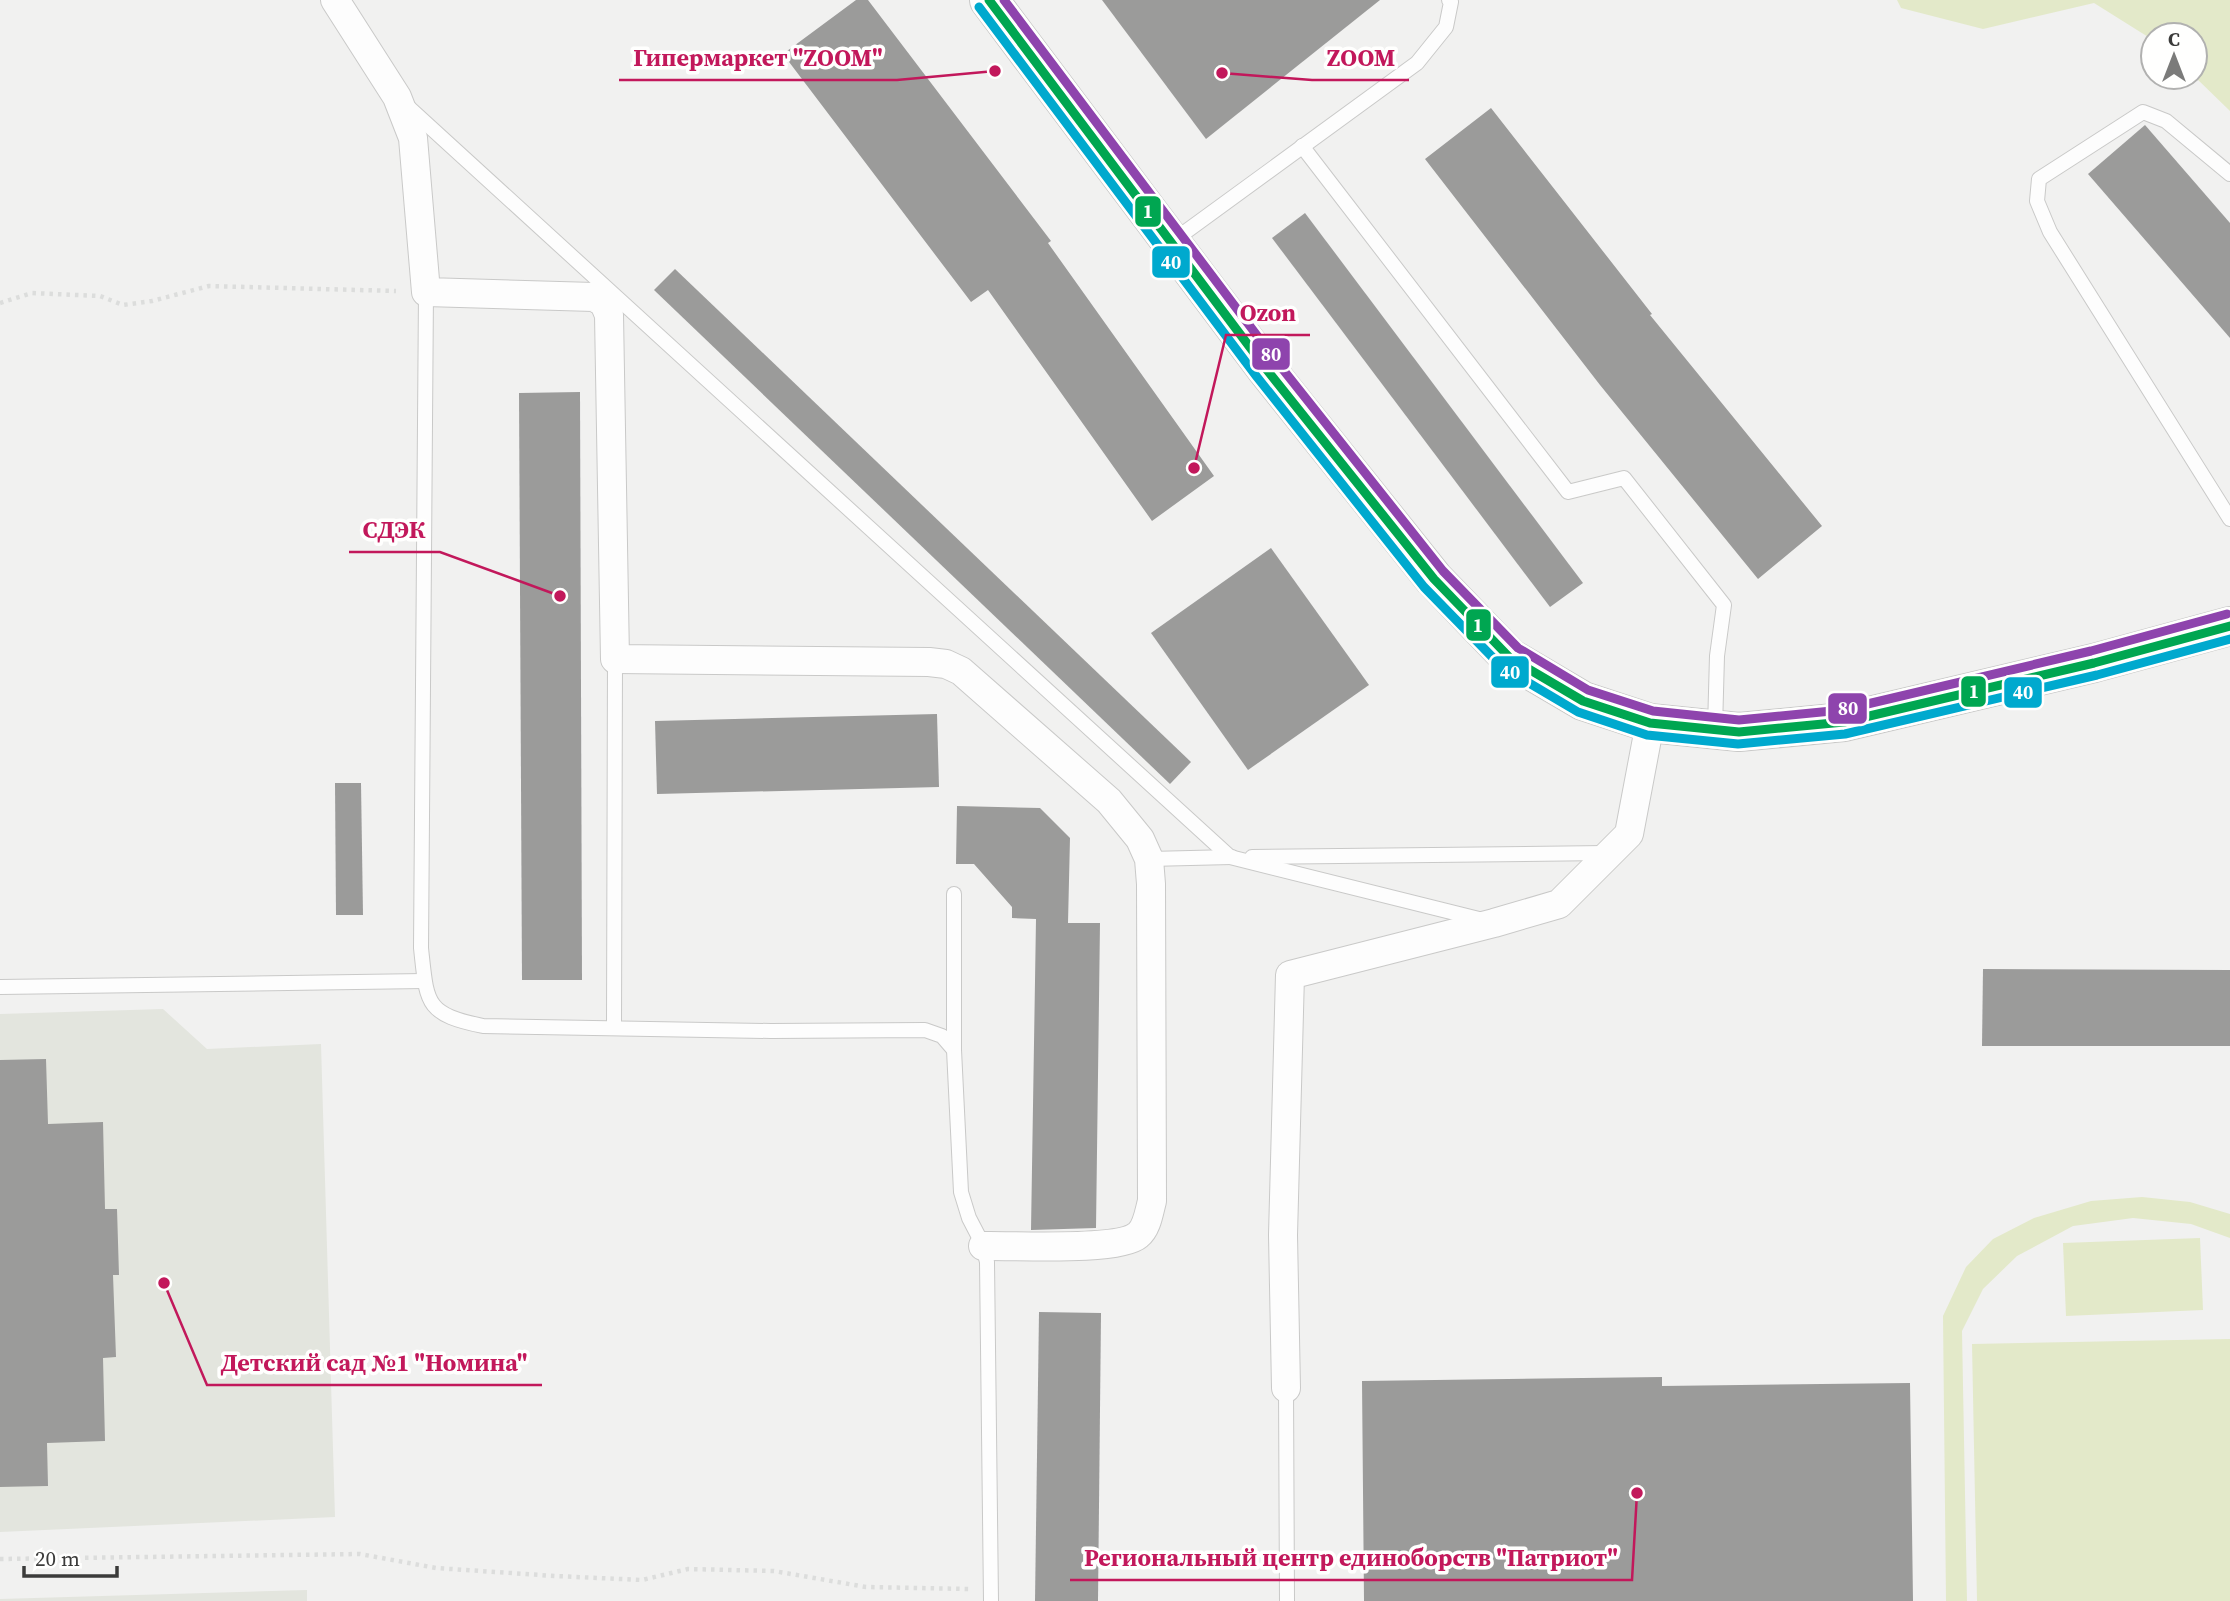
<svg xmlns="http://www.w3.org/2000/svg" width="2230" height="1601" viewBox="0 0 2230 1601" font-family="'Source Serif 4',serif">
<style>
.built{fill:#e3e5de}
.green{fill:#e3e9c9}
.building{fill:#9b9b9a}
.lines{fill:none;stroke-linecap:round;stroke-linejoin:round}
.lane-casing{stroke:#c9c9c8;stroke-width:16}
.street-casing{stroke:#c9c9c8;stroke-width:30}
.secondary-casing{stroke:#c9c9c8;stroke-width:40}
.path{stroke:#dcdddc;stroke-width:4.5;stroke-dasharray:3.5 5;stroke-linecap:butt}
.lane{stroke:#fdfdfd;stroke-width:14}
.street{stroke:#fdfdfd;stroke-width:28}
.secondary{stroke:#fdfdfd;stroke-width:38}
.bus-1-casing{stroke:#fffffe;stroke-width:14}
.bus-2-casing{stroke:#fffffe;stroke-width:14}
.bus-3-casing{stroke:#fffffe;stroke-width:14}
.bus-1{stroke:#00a651;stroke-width:9}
.bus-2{stroke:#00a9ce;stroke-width:9}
.bus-3{stroke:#8e44ad;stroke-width:9}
.leader{fill:none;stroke:#c2185b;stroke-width:2.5}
.callout-dot{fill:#c2185b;stroke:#fffffe;stroke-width:2.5}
.callout-label{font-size:24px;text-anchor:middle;font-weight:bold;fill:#c2185b;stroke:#fffffe;stroke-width:7;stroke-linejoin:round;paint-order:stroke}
.line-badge{stroke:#fffffe;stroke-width:2.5}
.badge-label{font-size:19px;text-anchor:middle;font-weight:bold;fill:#fff}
</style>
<rect width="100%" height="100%" fill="#f1f1f0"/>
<g class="built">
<polygon points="163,1009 207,1049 321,1044 335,1517 0,1532 0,1014"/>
<polygon points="307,1590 307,1601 0,1601 0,1599"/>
</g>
<g class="green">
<polygon points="1897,0 2230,0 2230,111 2195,77 2195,35 2153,35 2153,40 2094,3 1983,29 1901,8"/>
<polygon points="2142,1197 2190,1202 2230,1214 2230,1238 2191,1224 2133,1218 2073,1226 2017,1256 1983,1289 1962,1331 1967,1601 1946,1601 1943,1316 1966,1267 1993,1239 2034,1218 2091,1201"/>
<polygon points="2200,1238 2203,1310 2066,1316 2063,1243"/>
<polygon points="2230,1339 2230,1601 1977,1601 1972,1344"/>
</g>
<g class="building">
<polygon points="856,0 868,0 1051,241 1048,243 1214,476 1152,521 988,290 971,302 783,54"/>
<polygon points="1102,0 1380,0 1206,139"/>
<polygon points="1491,108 1652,314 1650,315 1822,526 1758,579 1600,385 1425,159"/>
<polygon points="2145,125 2230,223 2230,338 2088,174"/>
<polygon points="1305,213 1583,583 1550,607 1272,238"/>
<polygon points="675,269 1191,762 1170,784 654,290"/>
<polygon points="580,392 582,980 522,980 519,393"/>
<polygon points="1271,548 1369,685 1248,770 1151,633"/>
<polygon points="937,714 939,787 657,794 655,721"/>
<polygon points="335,783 361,783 363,915 336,915"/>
<polygon points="957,806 1040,808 1070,838 1068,923 1100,923 1096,1228 1031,1230 1036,919 1012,918 1012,907 974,864 956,864"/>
<polygon points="1983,969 2230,970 2230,1046 1982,1046"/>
<polygon points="46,1059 48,1124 103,1122 105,1209 117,1209 119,1275 113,1275 116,1357 103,1358 105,1441 47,1443 48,1486 0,1487 0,1060"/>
<polygon points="1039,1312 1101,1313 1098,1601 1035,1601"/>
<polygon points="1662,1377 1662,1386 1910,1383 1913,1601 1364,1601 1362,1381"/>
</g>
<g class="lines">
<g class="lane-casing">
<g id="lane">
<polyline points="406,105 1230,857 1483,920"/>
<polyline points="1302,146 1568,492 1624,478 1724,605 1717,656 1715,728"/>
<polyline points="2230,174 2166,121 2143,112 2039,179 2037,201 2050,232 2230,519"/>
<polyline points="1173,241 1417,63 1446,27 1451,2 1449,0"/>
<path d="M 426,292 L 421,948 C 427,1004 425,1014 483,1026 L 771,1031 L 925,1030 L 942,1036 L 954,1050 L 961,1192 L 969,1218 L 982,1243 L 987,1262 L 991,1601"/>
<polyline points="1252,857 1606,853"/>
<polyline points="1149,859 1232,857"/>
<polyline points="954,894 954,1050"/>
<polyline points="0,987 424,981"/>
<polyline points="614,1027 615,659"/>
<polyline points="1286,1388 1287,1601"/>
</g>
</g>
<g class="street-casing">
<g id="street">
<path d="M 335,0 L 397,97 L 413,138 L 426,292 L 594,297 L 604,303 L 609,315 L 615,659 L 929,662 L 946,664 L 961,671 L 1109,801 L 1140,839 L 1149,859 L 1151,884 L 1152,1201 C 1149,1212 1147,1228 1138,1235 C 1118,1252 1012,1245 983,1246"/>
<polyline points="1286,1388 1283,1235 1290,975 1494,923 1559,904 1629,834 1650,723"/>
</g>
</g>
<g class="secondary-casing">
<polyline id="secondary" points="989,0 1267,370 1434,579 1510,658 1583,701 1650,723 1739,732 1844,722 2094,663 2230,626"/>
</g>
<g class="path">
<polyline points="0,303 32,293 100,296 123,305 152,301 209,286 396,291"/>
<polyline points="0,1559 360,1554 436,1568 555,1576 642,1580 688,1569 774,1571 866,1587 969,1589"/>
</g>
<use href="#lane" class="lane"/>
<use href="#street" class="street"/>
<use href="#secondary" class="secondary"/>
<g class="bus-1-casing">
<polyline id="bus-1" points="989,0 1267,370 1434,579 1510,658 1583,701 1650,723 1739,732 1844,722 2094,663 2230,626"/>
</g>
<g class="bus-2-casing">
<polyline id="bus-2" points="979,7 1257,377 1424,587 1502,667 1578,712 1647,735 1738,744 1845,734 2097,675 2230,639"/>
</g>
<g class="bus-3-casing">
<polyline id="bus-3" points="1004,0 1277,362 1443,571 1518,648 1588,690 1653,711 1739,720 1842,710 2091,651 2227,614"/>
</g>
<use href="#bus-1" class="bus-1"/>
<use href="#bus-2" class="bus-2"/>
<use href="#bus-3" class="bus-3"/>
</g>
<path class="leader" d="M1222 73L1312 80H1409M995 71L897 80H619M1194 468L1226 335H1310M560 596L440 552H349M164 1283L207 1385H542M1637 1493L1632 1580H1070"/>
<g class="callout-dot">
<circle cx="1222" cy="73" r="7"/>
<circle cx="995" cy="71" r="7"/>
<circle cx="1194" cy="468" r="7"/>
<circle cx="560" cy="596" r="7"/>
<circle cx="164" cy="1283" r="7"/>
<circle cx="1637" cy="1493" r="7"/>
</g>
<g class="callout-label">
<text x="1361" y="66">ZOOM</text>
<text x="758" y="66">Гипермаркет "ZOOM"</text>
<text x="1268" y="321">Ozon</text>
<text x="394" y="538">СДЭК</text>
<text x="374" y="1371">Детский сад №1 "Номина"</text>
<text x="1351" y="1566">Региональный центр единоборств "Патриот"</text>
</g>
<g class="line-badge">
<rect x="1134" y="195" width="28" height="33" rx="7" fill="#00a651"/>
<rect x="1151" y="245" width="40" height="34" rx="7" fill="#00a9ce"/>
<rect x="1251" y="337" width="40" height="34" rx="7" fill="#8e44ad"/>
<rect x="1465" y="608" width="27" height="34" rx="7" fill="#00a651"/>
<rect x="1490" y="655" width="40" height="34" rx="7" fill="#00a9ce"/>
<rect x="1960" y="675" width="27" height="33" rx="7" fill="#00a651"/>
<rect x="2003" y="676" width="40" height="33" rx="7" fill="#00a9ce"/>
<rect x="1827" y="692" width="41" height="33" rx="7" fill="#8e44ad"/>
</g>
<g class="badge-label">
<text x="1148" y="218">1</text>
<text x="1171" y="269">40</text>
<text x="1271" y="361">80</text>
<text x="1478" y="632">1</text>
<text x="1510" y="679">40</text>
<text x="1974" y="698">1</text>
<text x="2023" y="699">40</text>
<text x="1848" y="715">80</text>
</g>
<g transform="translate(2174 56)"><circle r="33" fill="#fffffe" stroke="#b1b1b0" stroke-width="2"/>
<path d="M0-5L12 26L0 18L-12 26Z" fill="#7b7b7a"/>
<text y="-10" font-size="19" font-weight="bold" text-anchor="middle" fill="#3b3b3a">С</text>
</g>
<path d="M24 1566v10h93v-10" fill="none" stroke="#3b3b3a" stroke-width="3.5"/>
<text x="35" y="1566" font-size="21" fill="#3b3b3a" stroke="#fffffe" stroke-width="5" paint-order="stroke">20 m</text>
</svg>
